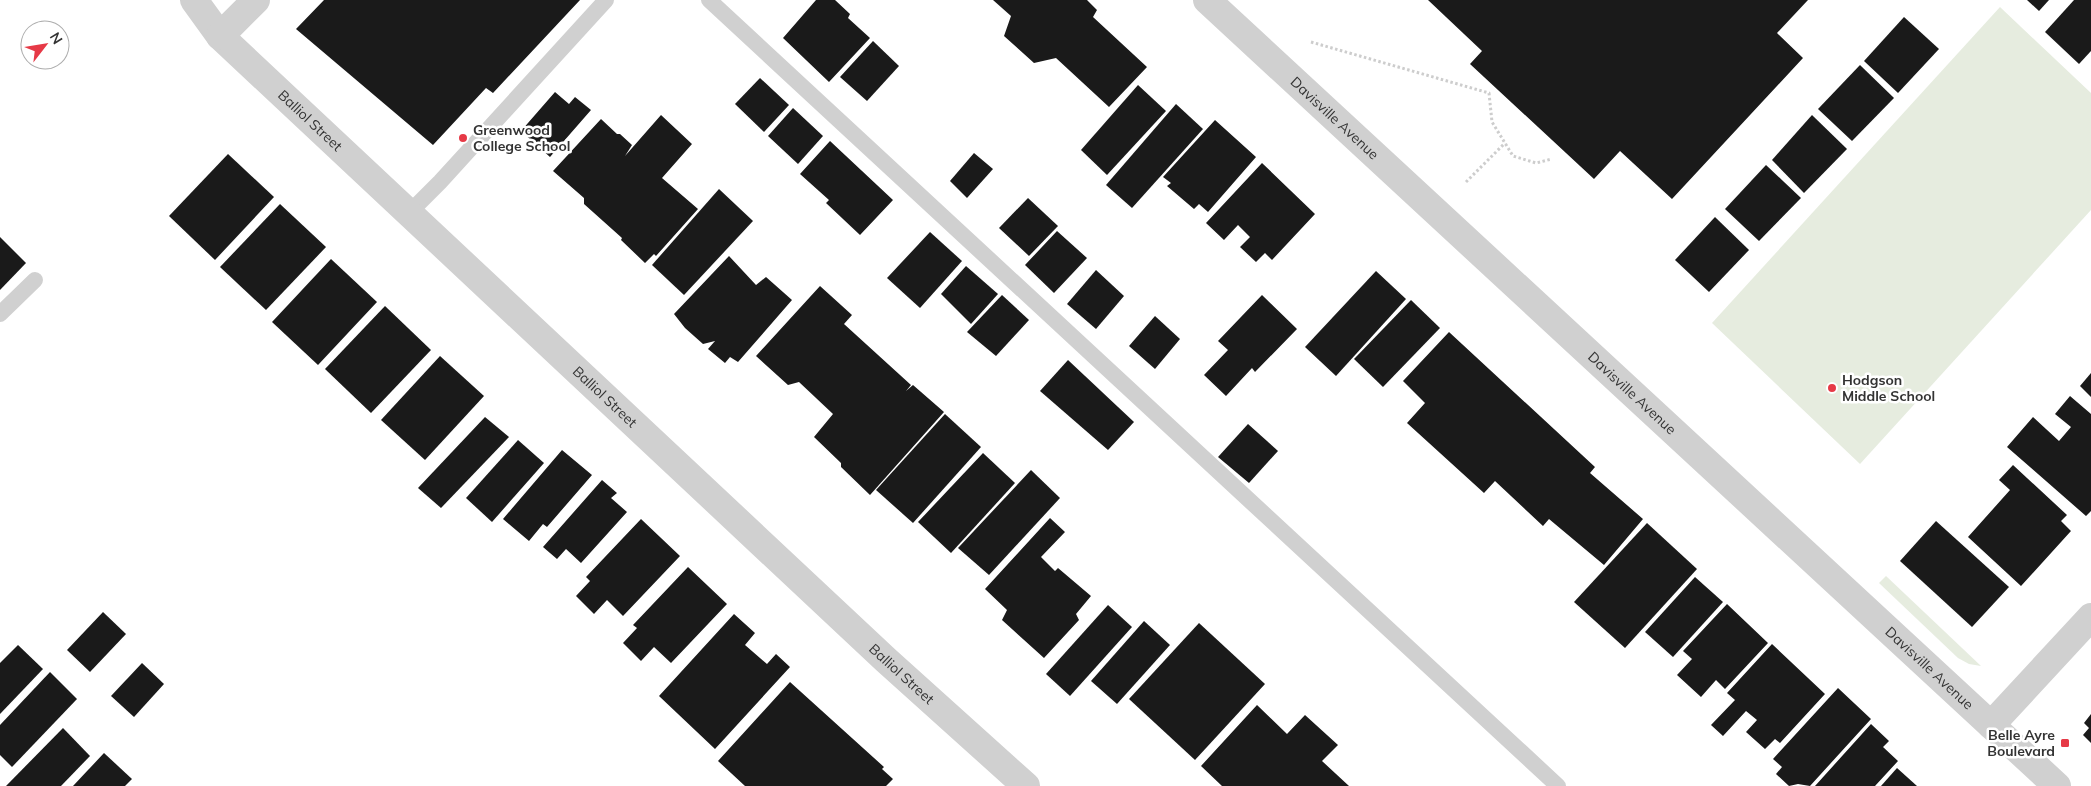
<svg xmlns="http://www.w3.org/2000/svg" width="2091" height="786" viewBox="0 0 2091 786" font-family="Mulish,sans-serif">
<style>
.green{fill:#e6ecdf}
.building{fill:#1a1a1a}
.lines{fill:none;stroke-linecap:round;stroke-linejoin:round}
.path{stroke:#cdcdcd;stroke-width:3;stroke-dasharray:2.5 2.5;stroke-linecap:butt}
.service{stroke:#d0d0d0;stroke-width:16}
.minor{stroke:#d0d0d0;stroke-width:28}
.tertiary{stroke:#d0d0d0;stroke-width:28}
.poi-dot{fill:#e63946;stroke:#fff;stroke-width:2}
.labels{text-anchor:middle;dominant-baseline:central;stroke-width:5;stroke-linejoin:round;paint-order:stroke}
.street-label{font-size:14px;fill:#333;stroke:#fff}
.poi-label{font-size:14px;font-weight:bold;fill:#333;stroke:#fff;text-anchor:start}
</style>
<rect width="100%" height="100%" fill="#fff"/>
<g class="green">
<polygon points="2000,7 2091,93 2091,210 1860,464 1712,323"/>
<polygon points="1886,576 1981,666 1969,664 1958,658 1879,583"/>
</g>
<g class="building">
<polygon points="324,0 580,0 493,93 486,88 433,145 296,29"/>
<polygon points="816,0 835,0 850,14 848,18 870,38 829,82 783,38"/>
<polygon points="993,0 1087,0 1097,10 1093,17 1147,67 1109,107 1056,58 1034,63 1004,36 1011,16"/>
<polygon points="1428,0 1808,0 1777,33 1803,58 1672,199 1620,151 1594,179 1470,64 1482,51"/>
<polygon points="2027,0 2049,0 2039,11"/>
<polygon points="2074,0 2091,0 2091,51 2079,64 2045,32"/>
<polygon points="1904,17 1939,49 1898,93 1864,61"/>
<polygon points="873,41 899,66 867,101 840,77"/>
<polygon points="1860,65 1894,98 1852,141 1818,109"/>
<polygon points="760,78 789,105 764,132 735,104"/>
<polygon points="1138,85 1166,111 1107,175 1081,150"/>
<polygon points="555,92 569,104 575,97 591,110 550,157 521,131"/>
<polygon points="1176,104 1203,129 1132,208 1106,185"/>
<polygon points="793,108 823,136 798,164 768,136"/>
<polygon points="661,115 692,144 662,178 698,209 656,256 654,254 645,263 621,240 622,238 584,204 584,198 553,171 601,119 617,134 620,134 632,145 625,156"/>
<polygon points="1812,115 1847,149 1804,193 1772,160"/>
<polygon points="1215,120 1256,157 1208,212 1199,204 1194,209 1167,186 1171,183 1163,177"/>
<polygon points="830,141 893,200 860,235 826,203 829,200 800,174"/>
<polygon points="974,153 993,169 967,198 950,181"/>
<polygon points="228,154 274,197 215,260 169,216"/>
<polygon points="1262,163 1315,214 1272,260 1265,253 1256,262 1240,247 1250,237 1238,225 1224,240 1206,223"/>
<polygon points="1766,165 1801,198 1759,241 1725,209"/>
<polygon points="719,189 753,221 684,295 652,265"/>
<polygon points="1028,198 1058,226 1029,256 999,228"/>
<polygon points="280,204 326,247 266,310 220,267"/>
<polygon points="1715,217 1749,250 1709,292 1675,260"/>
<polygon points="1057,231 1087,258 1054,293 1025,265"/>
<polygon points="930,232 962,261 920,308 887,278"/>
<polygon points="0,237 26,263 0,290"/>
<polygon points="729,256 756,285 766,277 792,300 738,362 730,357 725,363 708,349 715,341 703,344 685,328 674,314"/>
<polygon points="331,259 377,302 318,365 272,322"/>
<polygon points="966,266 998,294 971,324 941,294"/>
<polygon points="1096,270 1124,296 1096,329 1067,304"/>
<polygon points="1376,271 1406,299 1336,376 1305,347"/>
<polygon points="820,286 852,315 844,324 911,385 906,391 913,385 944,412 870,495 841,467 841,463 814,437 833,414 799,382 788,385 756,356"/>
<polygon points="1002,295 1029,320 996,356 967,332"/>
<polygon points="1262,295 1297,329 1255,372 1252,368 1226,396 1204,375 1228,350 1218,341"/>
<polygon points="1411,300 1440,328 1383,387 1354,359"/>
<polygon points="385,306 431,350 371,413 325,369"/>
<polygon points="1155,316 1180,339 1155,369 1129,346"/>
<polygon points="1449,332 1595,467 1590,473 1643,519 1604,565 1549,519 1543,526 1495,481 1484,493 1407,423 1425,403 1403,381"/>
<polygon points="440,356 484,396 425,460 381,420"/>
<polygon points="1068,360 1134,422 1108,450 1040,391"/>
<polygon points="2091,373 2091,397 2080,386"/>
<polygon points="2070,396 2091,414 2091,511 2086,516 2007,447 2033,417 2059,441 2071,427 2055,414"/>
<polygon points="945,414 981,447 913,523 876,490"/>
<polygon points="485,417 509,437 441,508 418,488"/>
<polygon points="1248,424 1278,451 1249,483 1218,457"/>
<polygon points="518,440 544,463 492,522 466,498"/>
<polygon points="562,450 592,475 547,527 543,524 529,541 503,519"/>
<polygon points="983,453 1015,483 951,553 918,522"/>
<polygon points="2013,465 2067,515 2061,521 2071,531 2021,586 1968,537 2010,490 1999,480"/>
<polygon points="1031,470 1060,498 989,575 958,548"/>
<polygon points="602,480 617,493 611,498 627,512 581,563 566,549 557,559 543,547"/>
<polygon points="1050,518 1065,532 1041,557 1055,571 1058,568 1091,596 1076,614 1079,620 1044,658 1002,620 1007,610 985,589"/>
<polygon points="641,519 680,556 623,616 607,600 594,614 576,596 590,581 586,577"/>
<polygon points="1936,521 2009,587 1972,627 1900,561"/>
<polygon points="1647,523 1697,569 1625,648 1574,602"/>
<polygon points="688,567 727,604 671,663 654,647 641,661 623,643 637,628 633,625"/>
<polygon points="1695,577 1723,602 1673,657 1645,632"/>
<polygon points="1727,604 1768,643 1725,689 1716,680 1701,697 1677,675 1692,659 1683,651"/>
<polygon points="1108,605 1132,627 1070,696 1046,674"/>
<polygon points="103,612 126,634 90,672 67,650"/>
<polygon points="734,614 755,633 745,645 767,664 776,654 790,667 715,749 659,696"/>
<polygon points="1144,621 1170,645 1117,704 1091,681"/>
<polygon points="1199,623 1265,684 1195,760 1129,699"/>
<polygon points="1772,644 1825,694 1780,743 1775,739 1765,749 1746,732 1757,720 1746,711 1723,736 1711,725 1735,700 1727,693"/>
<polygon points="18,645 43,669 0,714 0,663"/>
<polygon points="142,663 164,684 134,717 111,696"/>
<polygon points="50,672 77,699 12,767 0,755 0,725"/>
<polygon points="790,682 884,767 882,769 893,779 886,786 745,786 718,761"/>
<polygon points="1838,688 1871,719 1810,786 1798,784 1789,786 1776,774 1782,767 1773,759"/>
<polygon points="1257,705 1287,734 1305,715 1338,745 1322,761 1349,786 1222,786 1201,766"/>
<polygon points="2091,714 2091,743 2083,735 2089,728 2084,723"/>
<polygon points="1871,724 1889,741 1883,747 1898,761 1875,786 1815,786"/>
<polygon points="63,728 90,756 61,786 6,786"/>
<polygon points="104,753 132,779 125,786 73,786"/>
<polygon points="1897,768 1917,786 1881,786"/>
</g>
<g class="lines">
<g class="path">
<polyline points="1311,42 1489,93 1492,122 1513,156 1536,163 1552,159"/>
<polyline points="1466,182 1505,143"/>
</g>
<g class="service">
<polyline points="709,0 1558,786"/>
<polyline points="409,213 440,182 606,0"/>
<polyline points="0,314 35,280"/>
</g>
<g class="minor">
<path id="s1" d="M 194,0 L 220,36 L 886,660 L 1026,786"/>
<polyline points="220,36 256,0"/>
<polyline points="1991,725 2091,617"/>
</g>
<path class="tertiary" id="s2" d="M 1207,0 L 2057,786"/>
</g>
<g class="poi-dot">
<circle cx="463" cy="138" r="5"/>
<circle cx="1832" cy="388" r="5"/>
<rect x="2060" y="738" width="10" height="10" rx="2.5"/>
</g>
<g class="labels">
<g class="street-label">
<text stroke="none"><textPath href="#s2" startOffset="174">Davisville Avenue</textPath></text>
<text stroke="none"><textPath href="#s1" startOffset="168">Balliol Street</textPath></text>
<text stroke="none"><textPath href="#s2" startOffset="579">Davisville Avenue</textPath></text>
<text stroke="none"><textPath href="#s1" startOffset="572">Balliol Street</textPath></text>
<text stroke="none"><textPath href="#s2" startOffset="984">Davisville Avenue</textPath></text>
<text stroke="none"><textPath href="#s1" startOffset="978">Balliol Street</textPath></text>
</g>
<g class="poi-label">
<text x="473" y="130">Greenwood<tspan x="473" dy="16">College School</tspan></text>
<text x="1842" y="380">Hodgson<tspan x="1842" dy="16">Middle School</tspan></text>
<text x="2055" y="735" text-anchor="end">Belle Ayre<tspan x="2055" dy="16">Boulevard</tspan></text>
</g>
</g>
<g transform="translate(45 45) rotate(59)"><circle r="24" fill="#ffffff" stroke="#adadad"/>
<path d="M0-4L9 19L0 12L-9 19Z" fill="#e63946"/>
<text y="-8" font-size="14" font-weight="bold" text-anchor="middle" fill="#333333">N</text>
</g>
</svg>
